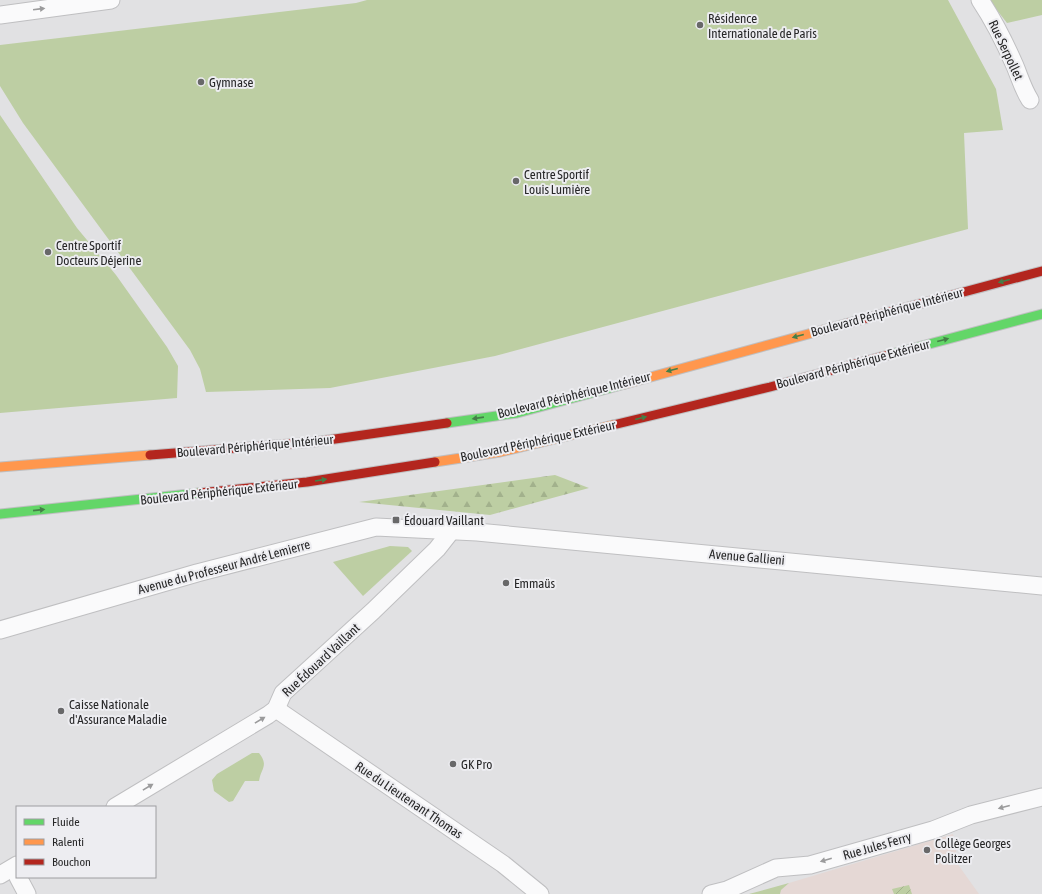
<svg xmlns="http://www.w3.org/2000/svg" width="1042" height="894" viewBox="0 0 1042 894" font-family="'Asap Condensed',sans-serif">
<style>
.education{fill:#e5d8d5}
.green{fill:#bdcea3}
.forest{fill:url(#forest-firs)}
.garden{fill:url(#garden-furrows)}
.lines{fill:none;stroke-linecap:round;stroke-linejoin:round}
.street-casing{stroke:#bfbfc1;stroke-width:19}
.fast-casing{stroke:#bfbfc1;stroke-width:11}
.slow-casing{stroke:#bfbfc1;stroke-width:11}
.jam-casing{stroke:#bfbfc1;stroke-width:11}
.street{stroke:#fafafb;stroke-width:17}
.fast{stroke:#63d668;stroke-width:9}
.slow{stroke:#ff974d;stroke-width:9}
.jam{stroke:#b3261e;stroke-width:9}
.oneway{fill:#9b9b9c}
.oneway2{fill:#457e48}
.poi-dot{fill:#686869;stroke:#ededf1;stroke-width:1.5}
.labels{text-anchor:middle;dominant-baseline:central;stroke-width:4;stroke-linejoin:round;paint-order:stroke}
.poi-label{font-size:13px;fill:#272728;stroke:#ededf1;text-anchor:start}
.street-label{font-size:13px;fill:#272728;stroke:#ededf1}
</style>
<defs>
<pattern id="forest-firs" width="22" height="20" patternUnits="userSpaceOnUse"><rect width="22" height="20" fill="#bdcea3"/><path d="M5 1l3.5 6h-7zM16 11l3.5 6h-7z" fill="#a2b18c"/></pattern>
<pattern id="garden-furrows" width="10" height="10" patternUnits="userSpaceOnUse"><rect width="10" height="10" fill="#bdcea3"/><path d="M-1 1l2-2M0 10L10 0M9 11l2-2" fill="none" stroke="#a2b18c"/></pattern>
</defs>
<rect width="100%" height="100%" fill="#e1e1e3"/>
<polygon class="education" points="953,834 959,866 979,894 780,894 781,890 789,883"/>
<g class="green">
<polygon points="367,0 948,0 996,89 1003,130 964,133 968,229 495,356 330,388 206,392 200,369 190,350 23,123 0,86 0,45 356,3"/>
<polygon points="989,0 1042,0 1042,15 1007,23"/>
<polygon points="0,115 77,228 116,275 167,347 178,366 177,398 0,413"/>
<polygon points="390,546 408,547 412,551 363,596 333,562"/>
<path d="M 252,753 L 259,753 C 269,766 261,768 259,781 L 245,781 L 233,801 L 229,802 L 214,791 L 212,780 L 217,774 Z"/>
<polygon points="789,883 781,890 780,894 749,894"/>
</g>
<polygon class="forest" points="555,475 589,488 490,515 359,502"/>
<polygon class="garden" points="909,885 912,894 894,894 892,889"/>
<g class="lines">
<g class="street-casing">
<g id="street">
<path d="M 980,0 C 994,21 1005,43 1015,66 C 1020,78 1023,89 1030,100"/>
<polyline points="0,15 111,0"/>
<polyline points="0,630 197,573 376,527 477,532 1042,586"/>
<polyline points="276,709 503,864 540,894"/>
<polyline points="115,807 268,715 276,709 283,693 373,611 437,549 452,530"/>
<polyline points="0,875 17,865"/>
<polyline points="18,877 27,894"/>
<polyline points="711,894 727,890 776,868 810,865 933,830 971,815 1042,797"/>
</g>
</g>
<g class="fast-casing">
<g id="fast">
<polyline points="888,355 1042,314"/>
<polyline points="447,423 517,413 625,384"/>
<polyline points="0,514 199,493"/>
</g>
</g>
<g class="slow-casing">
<g id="slow">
<polyline points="625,384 845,324"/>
<polyline points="435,462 500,452 613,425"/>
<polyline points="0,467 150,455"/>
</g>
</g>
<g class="jam-casing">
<g id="jam">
<polyline points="845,324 1042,271"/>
<polyline points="613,425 770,387 888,355"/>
<polyline points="150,455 314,442 447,423"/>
<polyline points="199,493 307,482 435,462"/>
</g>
</g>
<use href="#street" class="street"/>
<use href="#fast" class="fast"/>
<use href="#slow" class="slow"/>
<use href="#jam" class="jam"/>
</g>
<defs><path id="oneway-solid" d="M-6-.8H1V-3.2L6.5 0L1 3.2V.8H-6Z"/></defs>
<g class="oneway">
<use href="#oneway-solid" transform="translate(39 9) rotate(-7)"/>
<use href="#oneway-solid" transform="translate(260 720) rotate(-31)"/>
<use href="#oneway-solid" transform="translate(148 787) rotate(-31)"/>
<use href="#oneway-solid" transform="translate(1004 807) rotate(165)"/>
<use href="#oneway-solid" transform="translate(826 860) rotate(164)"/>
</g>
<g class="oneway2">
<use href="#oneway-solid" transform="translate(1004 281) rotate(165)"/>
<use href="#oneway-solid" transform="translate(798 336) rotate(165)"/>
<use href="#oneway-solid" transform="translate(943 340) rotate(-15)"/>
<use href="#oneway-solid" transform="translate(672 370) rotate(165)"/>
<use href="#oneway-solid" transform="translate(478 418) rotate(172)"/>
<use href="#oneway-solid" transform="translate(641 418) rotate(-14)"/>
<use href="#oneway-solid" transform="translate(321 480) rotate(-9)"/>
<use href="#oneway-solid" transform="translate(39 510) rotate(-6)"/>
</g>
<g class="poi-dot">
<circle cx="700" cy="25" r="4"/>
<circle cx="201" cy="82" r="4"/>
<circle cx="516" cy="181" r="4"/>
<circle cx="48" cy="252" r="4"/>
<rect x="392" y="516" width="8" height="8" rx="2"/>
<circle cx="506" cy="583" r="4"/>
<circle cx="61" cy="711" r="4"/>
<circle cx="453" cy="764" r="4"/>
<circle cx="927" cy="850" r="4"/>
</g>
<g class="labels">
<g class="poi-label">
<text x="708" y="18">Résidence<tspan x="708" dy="15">Internationale de Paris</tspan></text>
<text x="209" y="82">Gymnase</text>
<text x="524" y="174">Centre Sportif<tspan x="524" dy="15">Louis Lumière</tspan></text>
<text x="56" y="245">Centre Sportif<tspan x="56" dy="15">Docteurs Déjerine</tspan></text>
<text x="404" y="520">Édouard Vaillant</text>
<text x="514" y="583">Emmaüs</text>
<text x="69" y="704">Caisse Nationale<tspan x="69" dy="15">d'Assurance Maladie</tspan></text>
<text x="461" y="764">GK Pro</text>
<text x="935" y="843">Collège Georges<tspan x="935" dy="15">Politzer</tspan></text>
</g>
<g class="street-label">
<text transform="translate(1006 50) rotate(65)">Rue Serpollet</text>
<text transform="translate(887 312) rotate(-15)">Boulevard Périphérique Intérieur</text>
<text transform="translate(853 364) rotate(-15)">Boulevard Périphérique Extérieur</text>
<text transform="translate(574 395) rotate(-14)">Boulevard Périphérique Intérieur</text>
<text transform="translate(538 441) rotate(-12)">Boulevard Périphérique Extérieur</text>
<text transform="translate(255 446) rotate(-5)">Boulevard Périphérique Intérieur</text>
<text transform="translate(219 492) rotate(-6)">Boulevard Périphérique Extérieur</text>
<text transform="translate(747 557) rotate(5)">Avenue Gallieni</text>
<text transform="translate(224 567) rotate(-15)">Avenue du Professeur André Lemierre</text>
<text transform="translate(321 660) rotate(-43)">Rue Édouard Vaillant</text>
<text transform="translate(409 800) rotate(34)">Rue du Lieutenant Thomas</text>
<text transform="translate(877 846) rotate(-16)">Rue Jules Ferry</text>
</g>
</g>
<rect x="16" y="806" width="140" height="72" fill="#ededf1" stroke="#9e9ea1"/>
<rect x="24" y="819" width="20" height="6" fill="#63d668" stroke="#9e9ea1"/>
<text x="52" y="826" font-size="12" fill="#272728">Fluide</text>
<rect x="24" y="839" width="20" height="6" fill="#ff974d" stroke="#9e9ea1"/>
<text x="52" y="846" font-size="12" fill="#272728">Ralenti</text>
<rect x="24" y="859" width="20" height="6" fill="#b3261e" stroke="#9e9ea1"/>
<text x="52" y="866" font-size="12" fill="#272728">Bouchon</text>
</svg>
